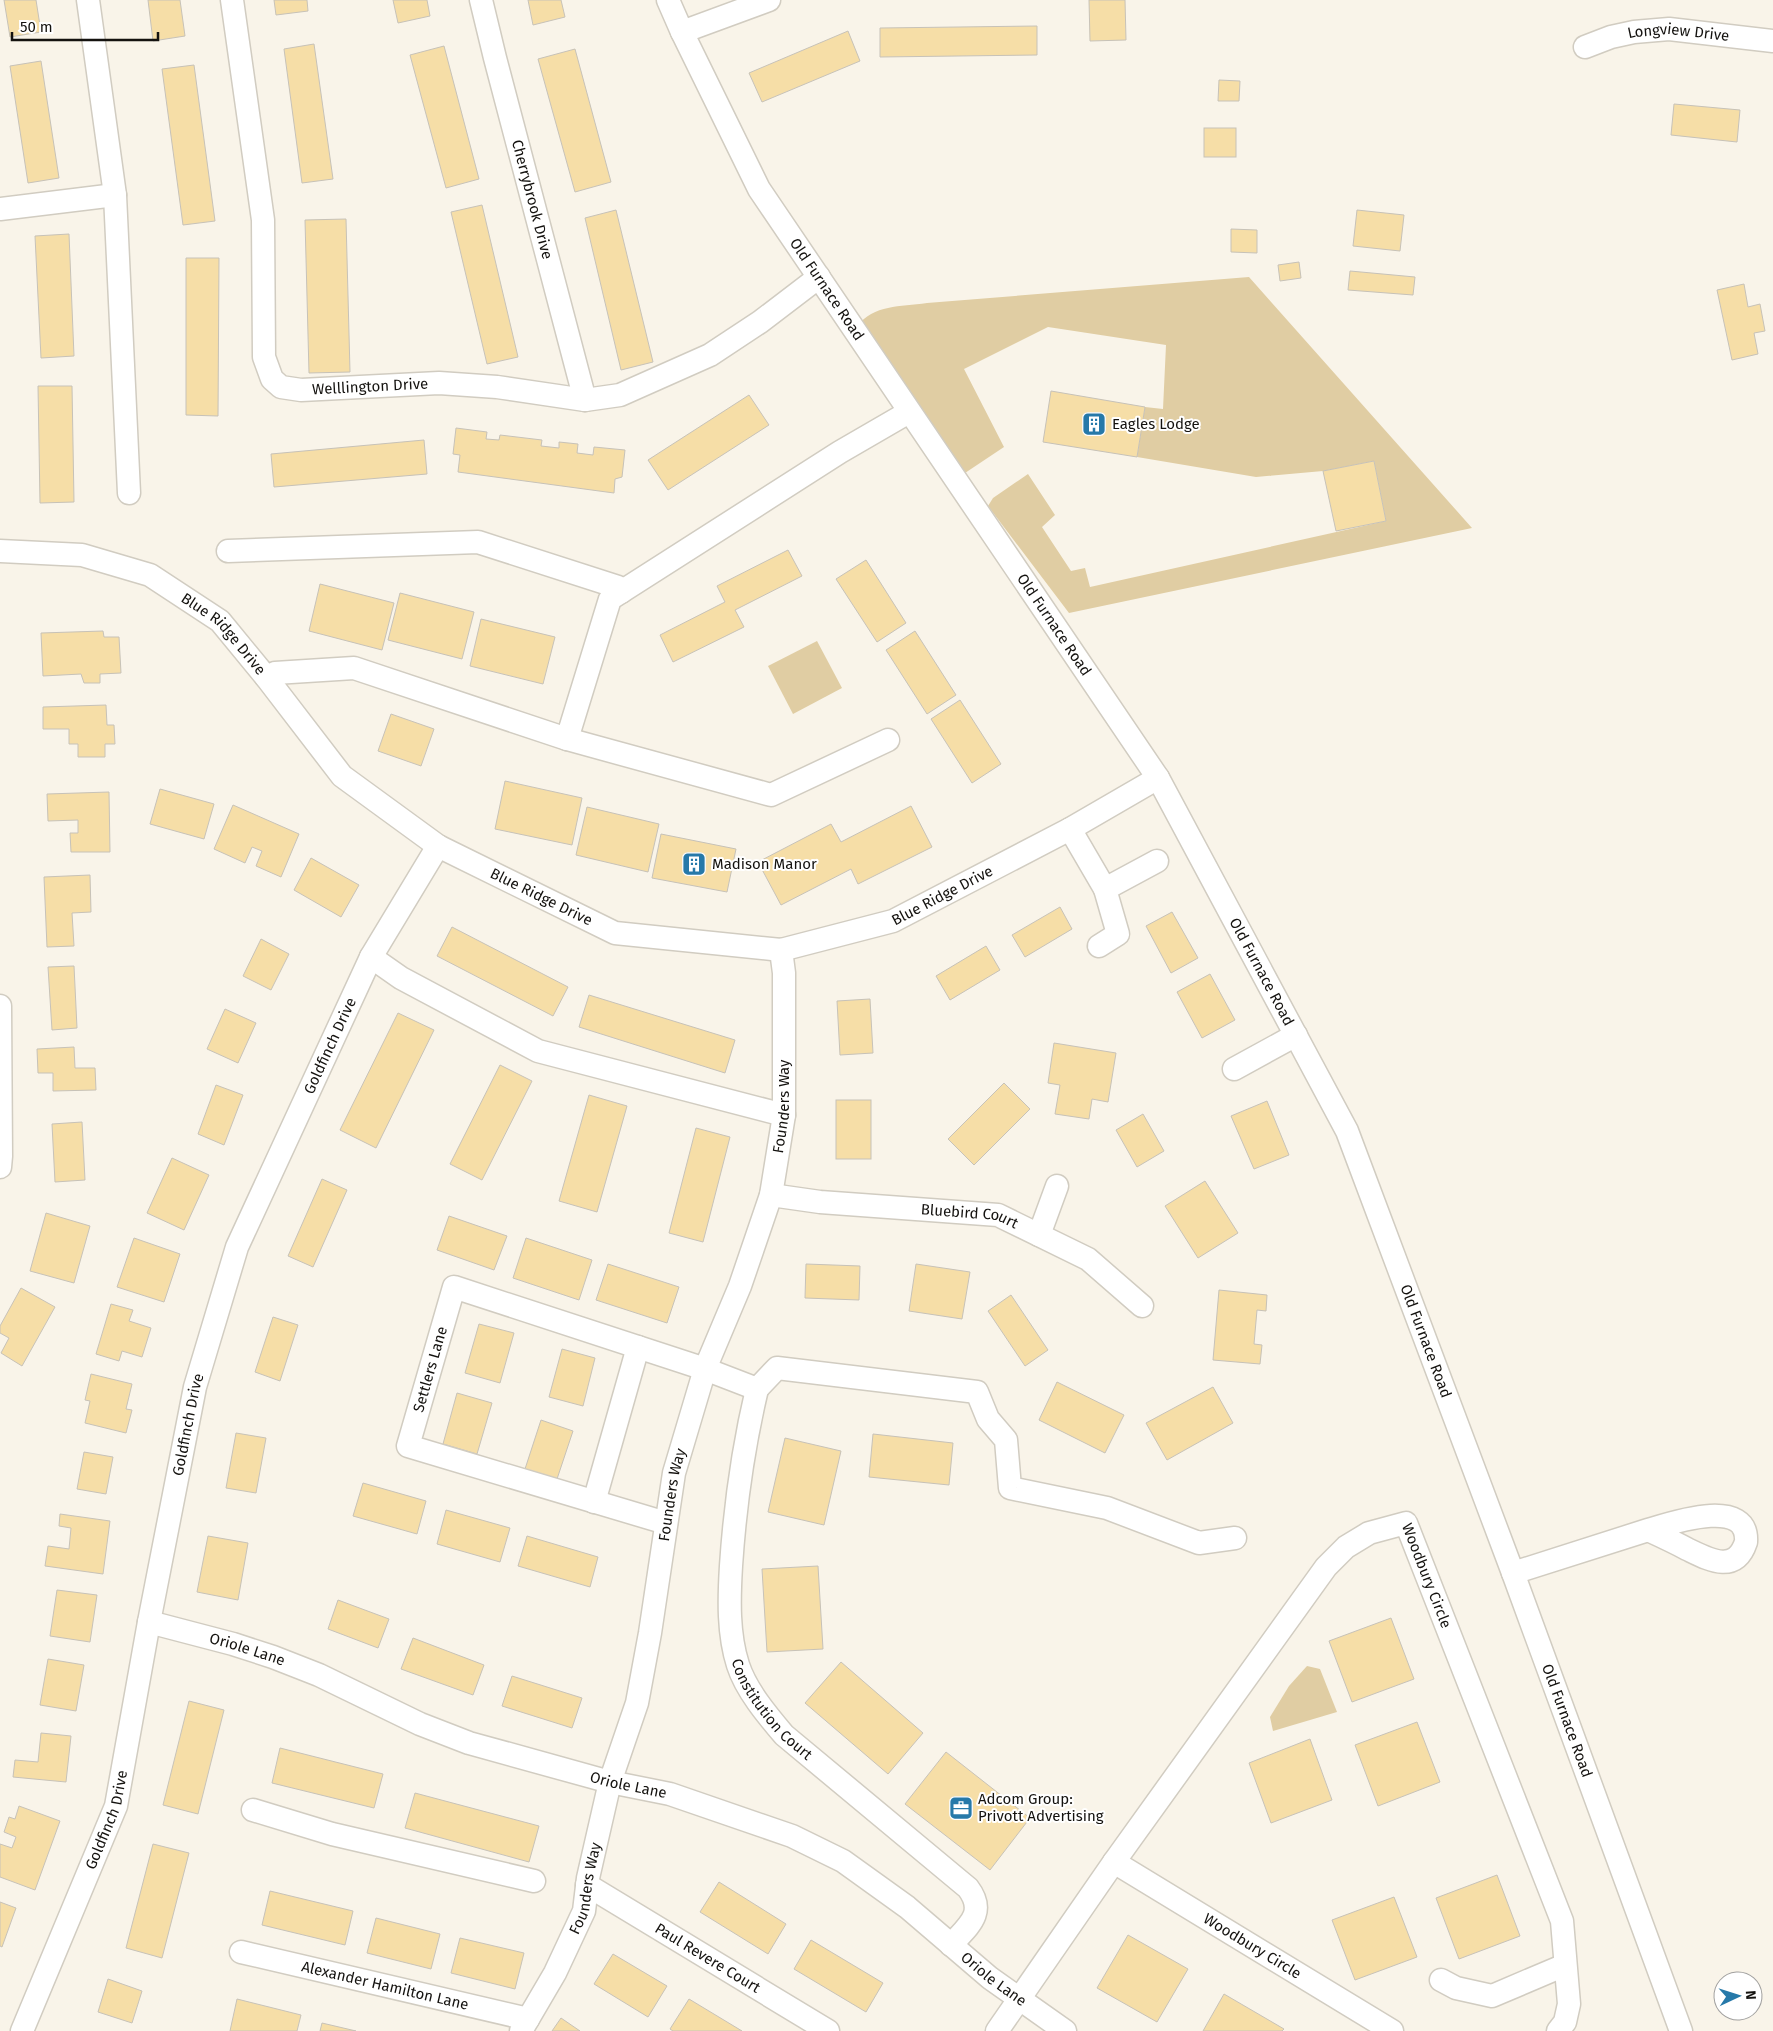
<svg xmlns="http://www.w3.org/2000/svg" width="1773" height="2031" viewBox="0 0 1773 2031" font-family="'Fira Sans',sans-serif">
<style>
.green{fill:#e0cda3}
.building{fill:#f6dea7;stroke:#c7c2b8}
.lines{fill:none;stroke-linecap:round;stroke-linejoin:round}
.minor-casing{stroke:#d1ccc1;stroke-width:25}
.minor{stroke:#fff;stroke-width:22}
.labels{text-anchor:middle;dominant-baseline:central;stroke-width:4;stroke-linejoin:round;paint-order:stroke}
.street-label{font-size:15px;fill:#14120f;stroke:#fff}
.poi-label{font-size:15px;fill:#14120f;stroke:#fff;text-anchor:start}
</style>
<rect width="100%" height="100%" fill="#f9f4e9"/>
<g class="green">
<path d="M 1249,277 L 1472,528 L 1069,613 L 988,506 L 993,498 L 1028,474 L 1055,515 L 1042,527 L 1071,571 L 1085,568 L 1090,587 L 1386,521 L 1374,461 L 1323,471 L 1256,477 L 1137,457 L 1145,407 L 1163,409 L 1166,345 L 1048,327 L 964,369 L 1004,447 L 965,473 L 856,327 C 875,304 899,307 927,303 Z"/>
<polygon points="817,641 842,688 793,714 768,666"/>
<polygon points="1307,1666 1320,1669 1337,1712 1273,1731 1270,1717 1289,1686"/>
</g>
<g class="building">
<polygon points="4,0 36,0 41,32 10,37"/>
<polygon points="148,0 180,0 185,36 153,41"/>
<polygon points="274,0 307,0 308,11 276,15"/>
<polygon points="393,0 427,0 430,16 398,23"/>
<polygon points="528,0 561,0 565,17 533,25"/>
<polygon points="1089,0 1125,0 1126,40 1090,41"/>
<polygon points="1037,26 1037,55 880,57 880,28"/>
<polygon points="848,31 860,61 762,102 749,73"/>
<polygon points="314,44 333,179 302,183 284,49"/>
<polygon points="444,46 479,179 446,188 410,55"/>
<polygon points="575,49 611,182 575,192 538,59"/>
<polygon points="41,61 59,178 28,183 10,66"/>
<polygon points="194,65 215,221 183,225 162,69"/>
<polygon points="1219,80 1240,81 1239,101 1218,101"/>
<polygon points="1674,104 1740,110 1737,142 1671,135"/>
<rect x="1204" y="128" width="32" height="29"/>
<polygon points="482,205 518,357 487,364 451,212"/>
<polygon points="616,210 653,362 621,370 585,218"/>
<polygon points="1357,210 1404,215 1400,251 1353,246"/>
<polygon points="346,219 350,372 309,373 305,220"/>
<polygon points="1231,229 1257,230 1257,253 1231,252"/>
<polygon points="69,234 74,356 41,358 35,236"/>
<polygon points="186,258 219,258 218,416 186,415"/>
<polygon points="1299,262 1301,278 1280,281 1278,265"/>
<polygon points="1350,271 1415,277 1413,295 1348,290"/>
<polygon points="1744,284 1748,307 1760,304 1765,331 1754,333 1758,354 1732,360 1717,290"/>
<polygon points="38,386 72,386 74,502 40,503"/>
<polygon points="1051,391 1145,407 1137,457 1043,442"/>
<polygon points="749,395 769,425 668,490 648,460"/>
<polygon points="456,428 487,432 486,439 499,440 500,435 542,440 541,446 559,448 559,442 578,444 577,453 593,455 594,447 625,450 622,477 615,479 614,493 458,472 460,455 453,454"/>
<polygon points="424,440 427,474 274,487 271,454"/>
<polygon points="1374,461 1386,521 1336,531 1323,471"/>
<polygon points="788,550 802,576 735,610 744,627 673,662 660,635 725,602 717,586"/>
<polygon points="866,560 906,623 877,642 836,579"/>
<polygon points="320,584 394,603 382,650 309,631"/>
<polygon points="400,593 474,612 462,659 388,640"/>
<polygon points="481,619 555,637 543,684 470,666"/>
<polygon points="103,631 104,637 119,637 121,673 100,674 100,683 84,683 81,674 43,676 41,633"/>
<polygon points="915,631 956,695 927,714 886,650"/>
<polygon points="960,700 1001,764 972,783 931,719"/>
<polygon points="106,705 107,725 114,725 115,744 105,744 105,757 78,757 78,744 69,744 69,729 43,729 43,707"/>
<polygon points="391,714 434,729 421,766 378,751"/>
<polygon points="505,781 582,798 572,845 495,829"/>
<polygon points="160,789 214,804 204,839 150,824"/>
<polygon points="109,792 110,852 71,852 70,833 78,833 78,820 48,821 47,794"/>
<polygon points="233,805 299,834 281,877 256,866 262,851 252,847 245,863 214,849"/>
<polygon points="911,806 932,847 858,884 851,869 781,905 758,862 831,824 841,842"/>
<polygon points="587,807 659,824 648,872 576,855"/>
<polygon points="661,834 736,849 727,892 652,878"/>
<polygon points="311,858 359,885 341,917 294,890"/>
<polygon points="90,875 91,912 72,913 74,946 47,947 44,877"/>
<polygon points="1060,907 1072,929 1025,957 1012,935"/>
<polygon points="1172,912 1198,958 1171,973 1146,926"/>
<polygon points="452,927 568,987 553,1016 437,956"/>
<polygon points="261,939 289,954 271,990 243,976"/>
<polygon points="986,946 1000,970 950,1000 936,976"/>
<polygon points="74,966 77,1028 52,1030 48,967"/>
<polygon points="1210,974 1235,1020 1202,1038 1177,992"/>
<polygon points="589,995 735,1040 725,1073 579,1027"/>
<polygon points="870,999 873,1053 840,1055 837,1001"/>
<polygon points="225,1009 256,1023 238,1063 207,1049"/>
<polygon points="398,1013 434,1030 376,1148 340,1130"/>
<polygon points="1054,1043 1116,1053 1108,1102 1092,1099 1089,1119 1055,1114 1060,1085 1048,1083"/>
<polygon points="74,1047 75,1068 95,1068 96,1090 53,1091 53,1073 38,1073 37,1049"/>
<polygon points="500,1065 532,1081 482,1180 450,1164"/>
<polygon points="1004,1083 1030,1109 974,1165 948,1139"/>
<polygon points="216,1085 243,1095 224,1145 198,1134"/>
<polygon points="589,1095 627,1106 597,1212 559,1201"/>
<rect x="836" y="1100" width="35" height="59"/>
<polygon points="1267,1101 1289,1155 1254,1169 1231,1116"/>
<polygon points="1143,1114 1164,1151 1137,1167 1116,1130"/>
<polygon points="82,1122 85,1180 55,1182 52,1124"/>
<polygon points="696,1128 730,1137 703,1242 669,1233"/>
<polygon points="172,1158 209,1175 184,1230 147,1213"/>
<polygon points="322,1179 347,1190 313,1267 288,1256"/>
<polygon points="1205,1181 1238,1233 1198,1258 1165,1206"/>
<polygon points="46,1213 90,1226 74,1283 30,1271"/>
<polygon points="449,1216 507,1236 494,1270 437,1250"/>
<polygon points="134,1238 180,1254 164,1302 117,1287"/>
<polygon points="526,1238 592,1260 579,1300 513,1278"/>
<polygon points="608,1264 679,1287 667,1323 596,1300"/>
<polygon points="806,1264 860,1266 859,1300 805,1298"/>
<polygon points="916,1264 970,1272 962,1319 909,1311"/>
<polygon points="21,1288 55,1307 22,1366 1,1353 9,1338 0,1333 0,1326"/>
<polygon points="1219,1290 1267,1295 1266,1311 1257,1310 1254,1344 1262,1345 1260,1364 1213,1360"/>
<polygon points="1011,1295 1048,1350 1025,1366 988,1311"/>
<polygon points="111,1304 133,1310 129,1321 151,1328 142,1357 122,1351 119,1361 96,1354"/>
<polygon points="273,1317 298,1325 280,1381 255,1372"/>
<polygon points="479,1324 514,1333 500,1383 465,1373"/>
<polygon points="562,1349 595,1358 583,1406 549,1397"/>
<polygon points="91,1374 132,1384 126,1409 132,1410 126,1433 85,1423 90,1401 85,1400"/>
<polygon points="1057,1382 1124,1415 1105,1453 1039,1420"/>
<polygon points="1213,1387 1233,1423 1167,1460 1146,1423"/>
<polygon points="457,1393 492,1403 477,1454 443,1444"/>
<polygon points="541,1420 573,1431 557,1479 525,1469"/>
<polygon points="236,1433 266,1438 256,1493 226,1488"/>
<polygon points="873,1434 953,1443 949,1485 869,1477"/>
<polygon points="785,1438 841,1451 824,1525 768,1512"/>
<polygon points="84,1452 113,1457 106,1494 77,1489"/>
<polygon points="363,1483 426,1501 417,1534 353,1516"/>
<polygon points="446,1510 510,1528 500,1562 437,1544"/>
<polygon points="60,1514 110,1521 103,1574 45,1566 48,1546 69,1549 71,1528 59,1526"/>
<polygon points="208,1536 248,1543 238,1600 197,1592"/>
<polygon points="527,1536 598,1557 590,1587 518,1566"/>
<polygon points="818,1566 823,1649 767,1652 762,1569"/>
<polygon points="57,1590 97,1595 90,1642 50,1636"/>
<polygon points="338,1600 389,1619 378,1648 328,1629"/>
<polygon points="1391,1618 1414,1679 1352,1702 1329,1641"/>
<polygon points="413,1638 484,1665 473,1695 401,1669"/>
<polygon points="48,1659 84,1665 76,1711 40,1705"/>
<polygon points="841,1662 923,1733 888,1774 805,1703"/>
<polygon points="512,1676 582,1698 572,1728 502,1706"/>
<polygon points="189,1701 224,1710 198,1814 163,1805"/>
<polygon points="1417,1722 1440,1782 1378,1806 1355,1745"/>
<polygon points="41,1733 71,1736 66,1782 13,1777 15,1760 38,1762"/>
<polygon points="1310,1739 1332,1800 1271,1823 1249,1763"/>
<polygon points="280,1748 383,1774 374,1808 272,1783"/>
<polygon points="946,1752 1030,1818 990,1870 905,1804"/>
<polygon points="415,1793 539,1826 529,1862 405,1828"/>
<polygon points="19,1806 60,1821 35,1890 0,1877 0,1844 12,1848 16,1837 4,1832 9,1817 15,1819"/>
<polygon points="153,1844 189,1853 162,1958 126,1948"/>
<polygon points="1497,1875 1520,1936 1459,1959 1436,1898"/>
<polygon points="719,1882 786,1924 768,1954 700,1912"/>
<polygon points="270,1891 353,1911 345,1945 262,1925"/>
<polygon points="1394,1897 1417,1957 1355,1980 1332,1920"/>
<polygon points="0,1902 16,1908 2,1947 0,1946"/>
<polygon points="376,1918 440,1934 431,1969 367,1953"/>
<polygon points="1128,1935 1188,1969 1157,2022 1097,1988"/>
<polygon points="460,1938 524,1953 515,1989 451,1973"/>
<polygon points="811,1940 883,1983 866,2012 794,1969"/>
<polygon points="613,1954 667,1986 648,2017 594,1984"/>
<polygon points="108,1979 142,1991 132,2023 98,2012"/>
<polygon points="1224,1994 1284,2029 1282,2031 1203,2031"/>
<polygon points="237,1999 301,2015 297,2031 230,2031"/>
<polygon points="689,1999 742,2031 673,2031 670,2029"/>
<polygon points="561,2018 580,2031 552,2031"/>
<polygon points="322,2023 356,2031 320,2031"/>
</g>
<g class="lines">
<g class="minor-casing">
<g id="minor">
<polyline points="88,0 115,195 129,493"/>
<path id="s1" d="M 232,0 L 263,220 L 264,357 L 272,379 L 281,387 L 301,390 L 439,383 L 497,387 L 585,400 L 620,395 L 710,355 L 760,322 L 819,277"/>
<path id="s2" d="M 481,0 L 495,58 L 585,400"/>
<path id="s3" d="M 668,0 L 682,32 L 759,189 L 1158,778 L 1347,1131 L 1513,1573 L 1681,2031"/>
<polyline points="682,32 769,0"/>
<path id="s4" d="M 1585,47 L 1611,37 L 1634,32 L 1669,29 L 1773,41"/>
<polyline points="0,209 115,195"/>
<path id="s5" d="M 0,551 L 82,555 L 150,575 L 220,621 L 266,677 L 342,776 L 438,846 L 615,933 L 781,950 L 893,921 L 1070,829 L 1158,778"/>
<polyline points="228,551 478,542 618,587 621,592"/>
<polyline points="266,677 275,673 354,668 567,739 771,795 888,740"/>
<polyline points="567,739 610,599 840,452 909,412"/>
<polyline points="1070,829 1105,889 1157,861"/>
<polyline points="1099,946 1118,934 1105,889"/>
<polyline points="371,957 401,978 538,1051 784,1115"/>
<polyline points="0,1006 1,1156 0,1167"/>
<polyline points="1234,1069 1296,1035"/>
<path id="s6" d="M 771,1195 L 820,1202 L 998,1215 L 1088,1259 L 1142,1306"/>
<polyline points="1039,1235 1057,1186"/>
<path id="s7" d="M 757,1389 C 743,1448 735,1506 731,1566 C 729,1599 728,1634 738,1665 C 746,1690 767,1715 784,1735 L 968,1888 C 987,1913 968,1926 951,1945"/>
<polyline points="594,1502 638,1347"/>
<path id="s8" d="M 666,1523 L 408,1446 L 454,1287 L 705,1369 L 757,1389 L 777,1368 L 977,1392 L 988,1419 L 1006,1440 L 1010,1488 L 1107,1508 L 1199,1543 L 1235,1538"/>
<path d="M 1513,1573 L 1648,1530 C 1671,1523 1749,1496 1746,1542 C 1735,1575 1708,1559 1687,1549 C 1674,1542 1661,1536 1648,1530"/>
<path id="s9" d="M 149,1622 L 233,1644 L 273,1657 L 319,1675 L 420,1724 L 469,1743 L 610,1782 L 670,1794 L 792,1836 L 843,1861 L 907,1907 L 990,1978 L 1065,2031"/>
<polyline points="253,1810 332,1834 534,1881"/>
<path id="s10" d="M 1114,1862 L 1392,2031"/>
<path id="s11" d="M 587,1885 L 828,2031"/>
<path id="s12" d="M 241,1952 L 528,2019"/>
<polyline points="1441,1980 1456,1988 1492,1996 1565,1965"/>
<path id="s13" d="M 22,2031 L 116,1806 L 149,1622 L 195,1387 L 237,1247 L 371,957 L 438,846"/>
<path id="s14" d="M 521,2031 L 555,1973 L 584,1911 L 588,1878 L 610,1782 L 637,1703 L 650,1633 L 674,1473 L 705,1369 L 740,1286 L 771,1195 L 784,1115 L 784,973 L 781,950"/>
<path id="s15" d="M 997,2031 L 1114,1862 L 1326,1567 L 1346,1547 L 1369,1533 L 1406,1523 L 1562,1921 L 1569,2004 L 1565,2022 L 1558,2031"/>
</g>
</g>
<use href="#minor" class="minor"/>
</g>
<defs>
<g id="building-square" transform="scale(1.25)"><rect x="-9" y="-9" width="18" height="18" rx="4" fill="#2679a9" stroke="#fff"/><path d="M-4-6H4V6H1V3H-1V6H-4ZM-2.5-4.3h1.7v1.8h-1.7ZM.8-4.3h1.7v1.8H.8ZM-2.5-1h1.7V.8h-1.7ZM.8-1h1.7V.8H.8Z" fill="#fff"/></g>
<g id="office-square" transform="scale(1.25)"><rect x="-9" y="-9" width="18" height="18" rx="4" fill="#2679a9" stroke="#fff"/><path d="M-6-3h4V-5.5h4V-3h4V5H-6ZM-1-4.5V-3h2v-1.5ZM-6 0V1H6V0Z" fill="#fff"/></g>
</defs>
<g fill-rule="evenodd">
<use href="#building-square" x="1094" y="424"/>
<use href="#building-square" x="694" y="864"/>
<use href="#office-square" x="961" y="1808"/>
</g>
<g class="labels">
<g class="street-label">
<text stroke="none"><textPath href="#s4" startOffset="96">Longview Drive</textPath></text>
<text stroke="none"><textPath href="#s2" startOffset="206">Cherrybrook Drive</textPath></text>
<text stroke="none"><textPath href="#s3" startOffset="331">Old Furnace Road</textPath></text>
<text stroke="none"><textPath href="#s1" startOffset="484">Welllington Drive</textPath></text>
<text stroke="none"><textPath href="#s3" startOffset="736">Old Furnace Road</textPath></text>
<text stroke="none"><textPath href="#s5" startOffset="248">Blue Ridge Drive</textPath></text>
<text stroke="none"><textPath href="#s5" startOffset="1088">Blue Ridge Drive</textPath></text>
<text stroke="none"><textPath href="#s5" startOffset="668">Blue Ridge Drive</textPath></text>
<text stroke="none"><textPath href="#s3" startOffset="1141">Old Furnace Road</textPath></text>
<text stroke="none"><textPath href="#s13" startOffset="1038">Goldfinch Drive</textPath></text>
<text stroke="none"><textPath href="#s14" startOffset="968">Founders Way</textPath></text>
<text stroke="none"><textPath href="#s6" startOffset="200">Bluebird Court</textPath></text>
<text stroke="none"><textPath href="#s3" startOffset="1546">Old Furnace Road</textPath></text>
<text stroke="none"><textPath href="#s8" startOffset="349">Settlers Lane</textPath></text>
<text stroke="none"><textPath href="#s13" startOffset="632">Goldfinch Drive</textPath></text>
<text stroke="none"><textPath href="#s14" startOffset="562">Founders Way</textPath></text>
<text stroke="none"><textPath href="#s15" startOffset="719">Woodbury Circle</textPath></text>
<text stroke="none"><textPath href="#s9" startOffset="102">Oriole Lane</textPath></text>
<text stroke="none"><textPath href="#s7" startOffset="335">Constitution Court</textPath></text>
<text stroke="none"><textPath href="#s3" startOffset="1951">Old Furnace Road</textPath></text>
<text stroke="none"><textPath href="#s9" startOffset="508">Oriole Lane</textPath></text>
<text stroke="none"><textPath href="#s13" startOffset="228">Goldfinch Drive</textPath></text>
<text stroke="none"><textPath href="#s14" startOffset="158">Founders Way</textPath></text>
<text stroke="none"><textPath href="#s10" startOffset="162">Woodbury Circle</textPath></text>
<text stroke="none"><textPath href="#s11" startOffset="141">Paul Revere Court</textPath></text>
<text stroke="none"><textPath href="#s9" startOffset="928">Oriole Lane</textPath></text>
<text stroke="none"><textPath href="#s12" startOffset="148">Alexander Hamilton Lane</textPath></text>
</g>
<g class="poi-label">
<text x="1112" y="424">Eagles Lodge</text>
<text x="712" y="864">Madison Manor</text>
<text x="978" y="1799">Adcom Group:<tspan x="978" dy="17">Privott Advertising</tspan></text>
</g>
</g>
<g transform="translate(1738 1996) rotate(86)"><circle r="24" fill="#ffffff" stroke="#a1a09f"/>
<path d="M0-4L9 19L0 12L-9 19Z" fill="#2679a9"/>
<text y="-8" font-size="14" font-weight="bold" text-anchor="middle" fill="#14120f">N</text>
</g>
<path d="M12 32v8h146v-8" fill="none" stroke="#14120f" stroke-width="2.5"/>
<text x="20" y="32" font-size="15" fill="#14120f" stroke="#ffffff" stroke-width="4" paint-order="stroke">50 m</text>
</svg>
